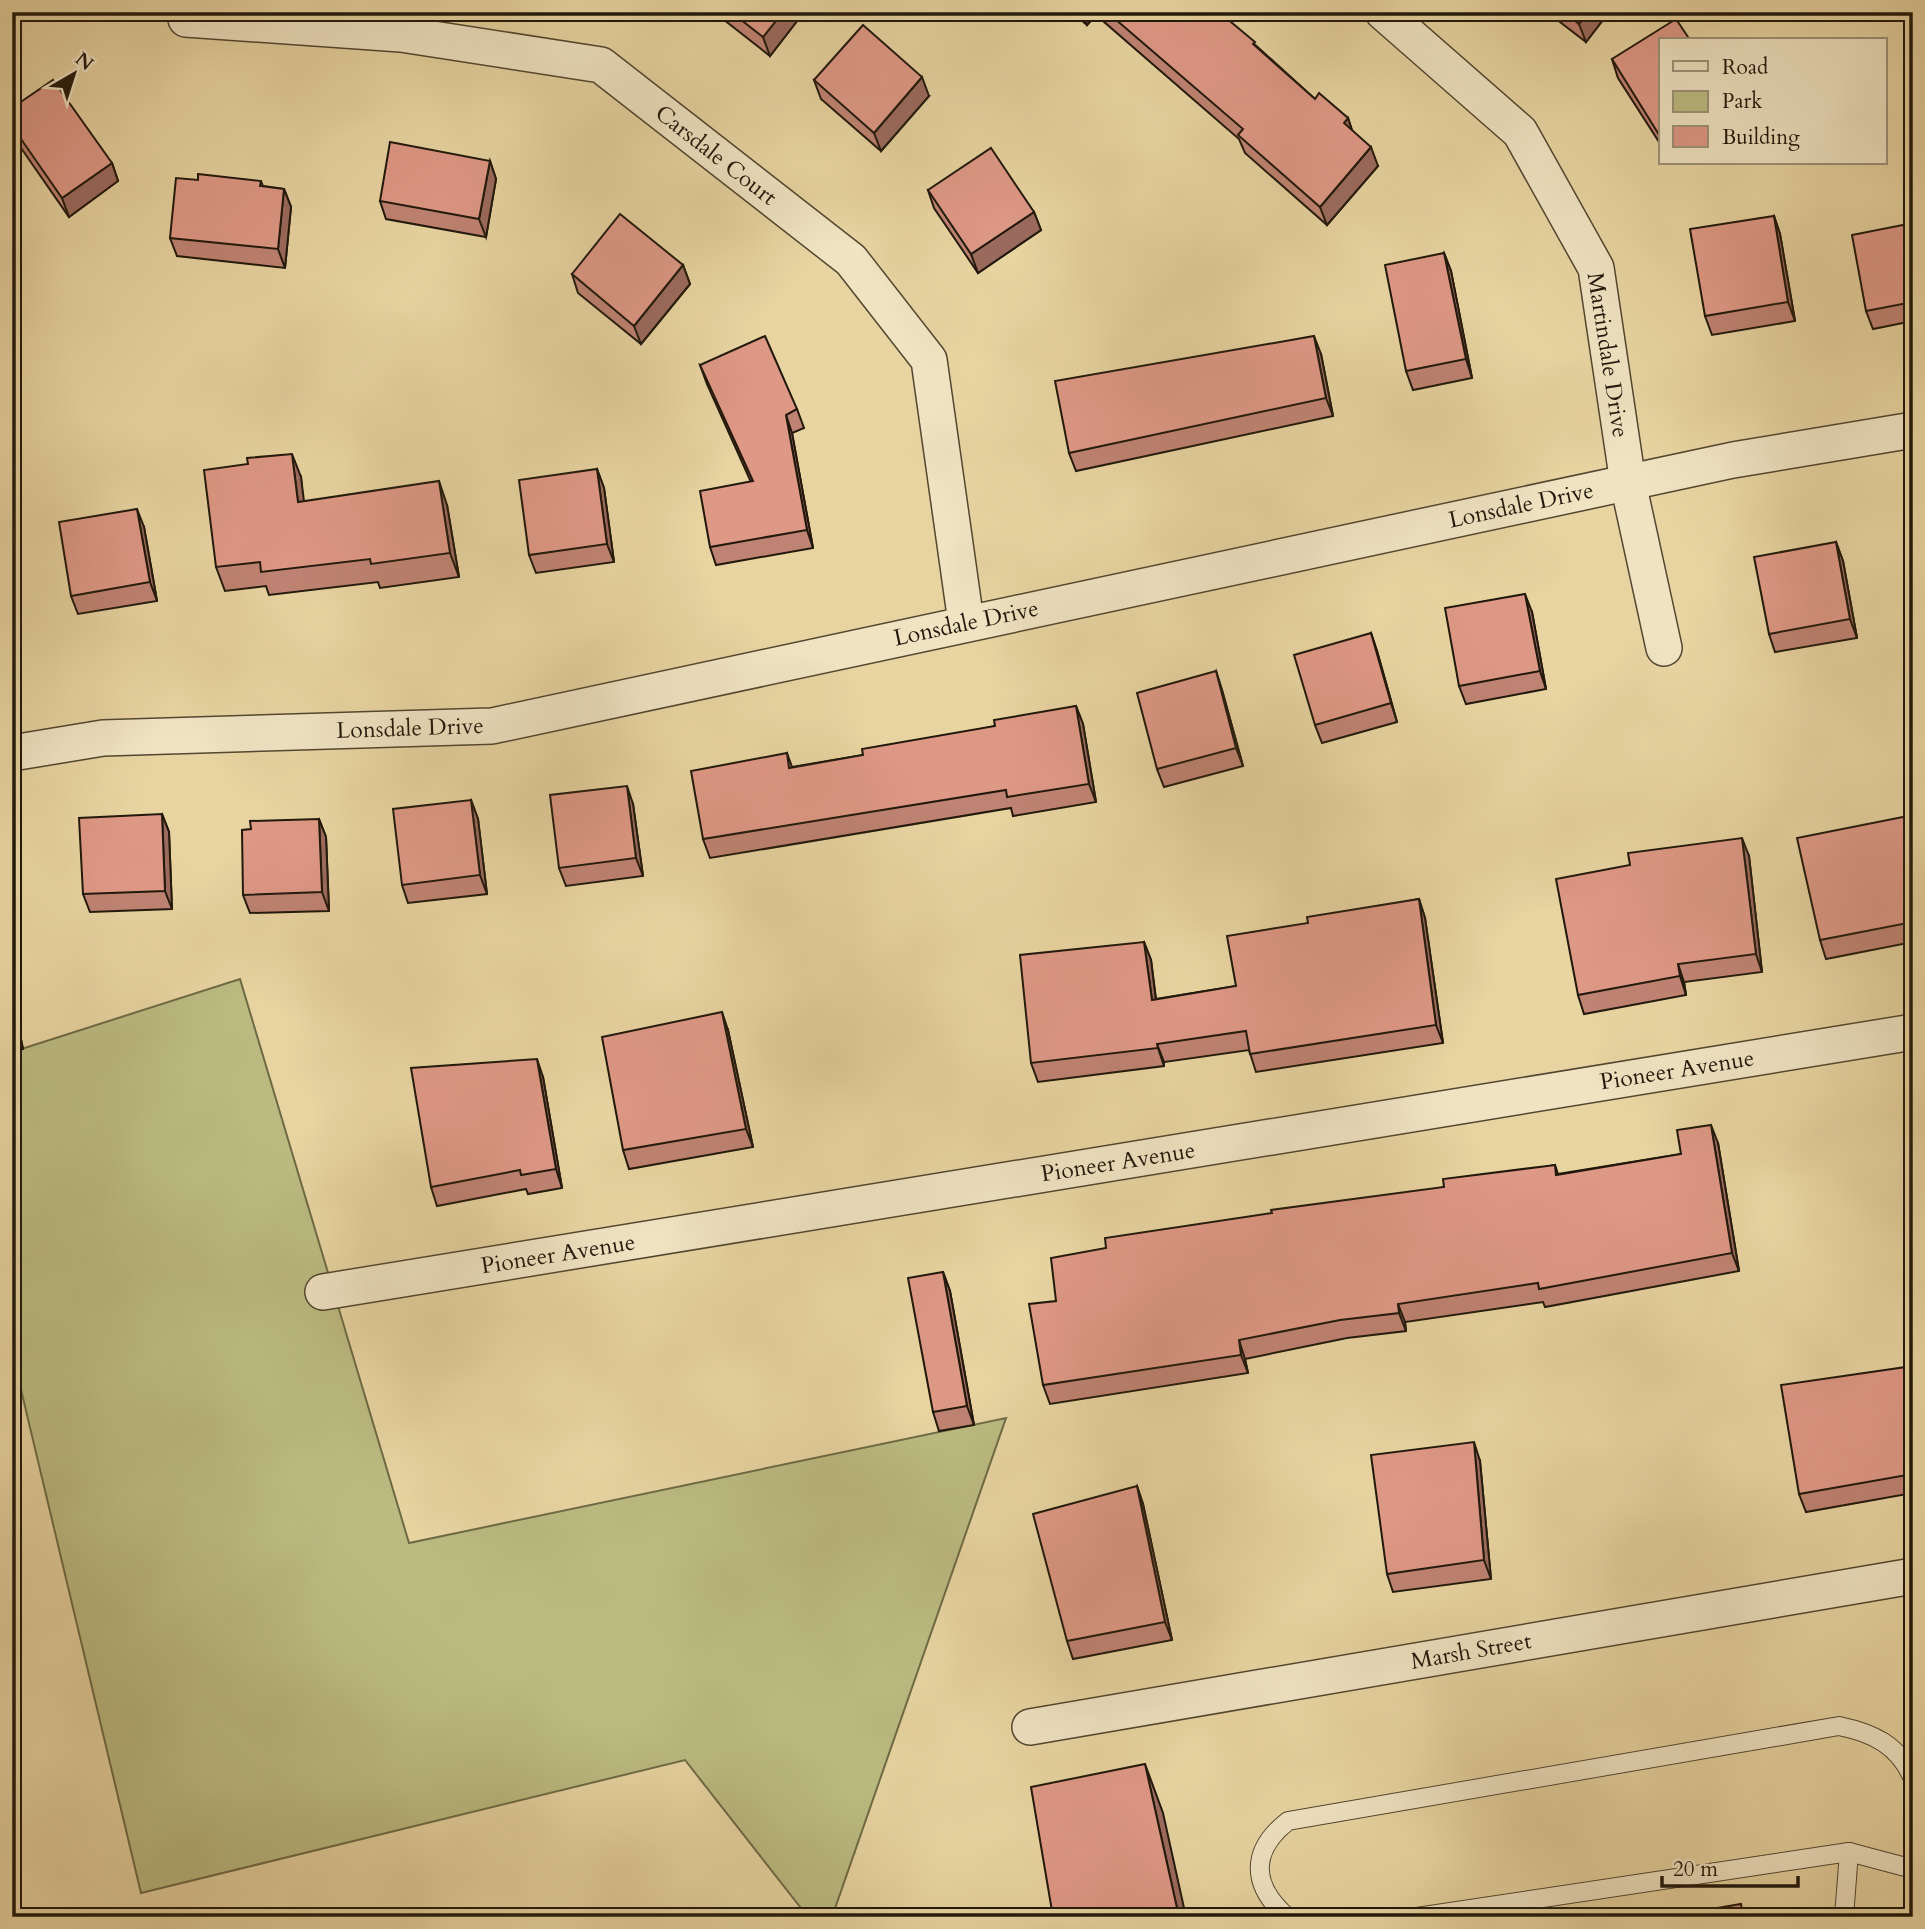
<svg xmlns="http://www.w3.org/2000/svg" width="1925" height="1929" viewBox="0 0 1925 1929" font-family="Cardo,serif">
<style>
.green{fill:#bbbb81;stroke:#6e6a46;stroke-width:2}
.lines{fill:none;stroke-linecap:round;stroke-linejoin:round}
.lane-casing{stroke:#524730;stroke-width:20}
.street-casing{stroke:#524730;stroke-width:38}
.lane{stroke:#efe3c2;stroke-width:18}
.street{stroke:#efe3c2;stroke-width:35}
.wall{fill:#bf8373;stroke:#21180b;stroke-width:2}
.shaded-wall{fill:#9b6a5e;stroke:#21180b;stroke-width:2}
.building{fill:#de9886;stroke:#21180b;stroke-width:2}
.labels{text-anchor:middle;dominant-baseline:central;stroke-width:5;stroke-linejoin:round;paint-order:stroke}
.street-label{font-size:23px;fill:#21180b;stroke:#efe3c2}
</style>
<rect width="100%" height="100%" fill="#e7d4a1"/>
<filter id="stains"><feTurbulence type="fractalNoise" baseFrequency=".00286" numOctaves="4"/><feColorMatrix values="0 0 0 0 .2 0 0 0 0 .09 0 0 0 0 .02 0 0 0 .5 -.17"/></filter>
<radialGradient id="worn" r=".72"><stop offset=".6" stop-color="#630" stop-opacity="0"/><stop offset="1" stop-color="#630" stop-opacity=".3"/></radialGradient>
<polygon class="green" points="240,979 409,1543 1006,1418 832,1917 808,1917 685,1760 141,1893 12,1352 12,1052"/>
<g class="lines">
<g class="lane-casing">
<g id="lane">
<path d="M 1287,1917 C 1251,1885 1250,1851 1288,1821 L 1839,1726 C 1873,1733 1899,1745 1913,1779"/>
<polyline points="1417,1917 1849,1852 1913,1869"/>
<polyline points="1844,1917 1849,1852"/>
</g>
</g>
<g class="street-casing">
<g id="street">
<polyline points="1383,12 1520,132 1596,268 1628,483 1664,648"/>
<polyline points="186,19 401,34 601,65 851,260 929,360 966,622"/>
<polyline points="12,753 103,738 492,726 1733,460 1913,430"/>
<polyline points="323,1292 1913,1032"/>
<polyline points="1030,1727 1913,1576"/>
</g>
</g>
<use href="#lane" class="lane"/>
<use href="#street" class="street"/>
</g>
<g class="wall">
<polygon points="714,12 804,12 770,56"/>
<polygon points="1072,12 1219,12 1315,99 1348,118 1352,130 1378,166 1327,225 1245,153 1239,139 1096,15 1087,25"/>
<polygon points="1547,12 1609,12 1586,42"/>
<polygon points="1661,40 1661,145 1618,78 1612,59"/>
<polygon points="814,80 929,96 881,151 821,99"/>
<polygon points="12,108 112,163 118,181 69,217 12,135"/>
<polygon points="490,161 496,179 486,237 386,219 380,201"/>
<polygon points="198,180 261,181 263,186 284,189 291,207 285,268 177,256 170,238"/>
<polygon points="928,190 1034,212 1041,230 978,273 934,208"/>
<polygon points="1774,216 1780,234 1795,321 1712,335 1705,316"/>
<polygon points="1913,223 1913,321 1873,329 1866,311"/>
<polygon points="1444,253 1451,271 1472,378 1413,390 1406,371"/>
<polygon points="683,265 690,284 641,344 578,293 572,274"/>
<polygon points="1321,354 1333,416 1076,471 1069,453"/>
<polygon points="700,365 797,409 804,428 792,433 813,548 716,565 710,547 751,482 707,384"/>
<polygon points="597,469 604,488 614,562 536,573 529,555"/>
<polygon points="301,477 303,501 447,505 459,577 380,588 378,582 269,595 266,586 225,591 216,567"/>
<polygon points="144,527 157,601 78,614 71,596"/>
<polygon points="1836,542 1843,561 1857,638 1775,652 1769,634"/>
<polygon points="1532,612 1546,689 1466,704 1459,686"/>
<polygon points="1371,633 1377,651 1397,722 1322,743 1315,725"/>
<polygon points="1216,671 1222,690 1243,766 1164,787 1157,769"/>
<polygon points="1076,706 1083,724 1096,802 1013,816 1011,808 710,858 703,839 787,753 792,767 863,755 995,726"/>
<polygon points="471,800 478,819 487,894 408,903 402,885"/>
<polygon points="633,804 643,876 566,886 559,868"/>
<polygon points="162,814 169,832 172,909 90,912 83,894"/>
<polygon points="1913,815 1913,942 1826,959 1820,940"/>
<polygon points="319,819 326,837 329,911 250,913 243,895"/>
<polygon points="1749,856 1762,972 1684,982 1686,995 1584,1014 1578,995"/>
<polygon points="1419,899 1425,918 1443,1043 1256,1072 1249,1050 1164,1062 1164,1066 1038,1082 1031,1063 1144,942 1151,960 1156,999 1236,986 1308,923"/>
<polygon points="12,996 23,1049 12,1052"/>
<polygon points="728,1030 753,1147 629,1169 623,1150"/>
<polygon points="543,1077 562,1188 528,1194 526,1189 437,1206 431,1187"/>
<polygon points="1718,1143 1739,1271 1545,1307 1543,1302 1405,1322 1406,1331 1347,1338 1245,1359 1248,1373 1050,1404 1043,1385 1056,1301 1444,1187 1555,1165 1558,1174 1681,1154"/>
<polygon points="943,1272 950,1291 974,1425 939,1431 933,1412"/>
<polygon points="1913,1366 1913,1493 1806,1512 1799,1494"/>
<polygon points="1480,1461 1491,1579 1393,1592 1387,1574"/>
<polygon points="1137,1486 1143,1504 1172,1640 1073,1659 1067,1641"/>
</g>
<g class="shaded-wall">
<polygon points="783,12 804,12 770,56 763,37"/>
<polygon points="1082,12 1095,12 1096,15 1087,25"/>
<polygon points="1588,12 1609,12 1586,42 1579,24"/>
<polygon points="922,77 929,96 881,151 874,133"/>
<polygon points="1348,118 1354,137 1344,123"/>
<polygon points="1371,147 1378,166 1327,225 1320,207"/>
<polygon points="490,161 496,179 486,237 479,219"/>
<polygon points="112,163 118,181 69,217 62,198"/>
<polygon points="284,189 291,207 285,268 278,249"/>
<polygon points="1034,212 1041,230 978,273 971,254"/>
<polygon points="1774,216 1780,234 1795,321 1788,302"/>
<polygon points="1444,253 1451,271 1472,378 1466,359"/>
<polygon points="683,265 690,284 641,344 634,326"/>
<polygon points="1314,336 1321,354 1333,416 1326,398"/>
<polygon points="786,415 792,433 813,548 807,530"/>
<polygon points="292,454 301,477 307,526 298,502"/>
<polygon points="597,469 604,488 614,562 607,544"/>
<polygon points="439,481 447,505 459,577 450,553"/>
<polygon points="137,509 144,527 157,601 150,582"/>
<polygon points="1836,542 1843,561 1857,638 1850,619"/>
<polygon points="1525,594 1532,612 1546,689 1540,671"/>
<polygon points="1371,633 1377,651 1397,722 1391,703"/>
<polygon points="1216,671 1222,690 1243,766 1236,748"/>
<polygon points="1076,706 1083,724 1096,802 1089,784"/>
<polygon points="627,786 633,804 643,876 636,858"/>
<polygon points="471,800 478,819 487,894 480,875"/>
<polygon points="162,814 169,832 172,909 165,891"/>
<polygon points="319,819 326,837 329,911 322,892"/>
<polygon points="1742,838 1749,856 1762,972 1756,954"/>
<polygon points="1419,899 1425,918 1443,1043 1436,1025"/>
<polygon points="1144,942 1151,960 1158,1018 1152,1000"/>
<polygon points="1678,964 1684,982 1686,995 1680,976"/>
<polygon points="12,996 23,1049 16,1031 12,1011"/>
<polygon points="722,1012 728,1030 753,1147 746,1129"/>
<polygon points="1157,1044 1164,1062 1164,1066 1158,1048"/>
<polygon points="537,1059 543,1077 562,1188 556,1169"/>
<polygon points="1711,1125 1718,1143 1739,1271 1732,1253"/>
<polygon points="943,1272 950,1291 974,1425 967,1406"/>
<polygon points="1398,1304 1405,1322 1406,1331 1399,1313"/>
<polygon points="1239,1340 1245,1359 1248,1373 1241,1355"/>
<polygon points="1474,1442 1480,1461 1491,1579 1484,1560"/>
<polygon points="1137,1486 1143,1504 1172,1640 1165,1622"/>
<polygon points="1145,1764 1163,1813 1186,1917 1179,1917"/>
</g>
<g class="building">
<polygon points="731,12 783,12 763,37"/>
<polygon points="1107,12 1219,12 1255,42 1253,44 1315,99 1319,93 1348,118 1344,123 1371,147 1320,207 1238,135 1243,129"/>
<polygon points="1564,12 1588,12 1579,24"/>
<polygon points="1676,19 1690,40 1661,40 1661,138 1612,59"/>
<polygon points="863,25 922,77 874,133 814,80"/>
<polygon points="53,80 112,163 62,198 12,126 12,108"/>
<polygon points="390,142 490,161 479,219 380,201"/>
<polygon points="991,148 1034,212 971,254 928,190"/>
<polygon points="198,174 261,181 260,186 284,189 278,249 170,238 176,178 198,180"/>
<polygon points="620,214 683,265 634,326 572,274"/>
<polygon points="1774,216 1788,302 1705,316 1690,229"/>
<polygon points="1913,223 1913,302 1866,311 1852,235"/>
<polygon points="1444,253 1466,359 1406,371 1385,265"/>
<polygon points="765,336 797,409 786,415 807,530 710,547 700,491 753,481 700,365"/>
<polygon points="1314,336 1326,398 1069,453 1055,381"/>
<polygon points="292,454 298,502 439,481 450,553 371,564 370,559 261,572 260,562 216,567 204,470 248,464 247,458"/>
<polygon points="597,469 607,544 529,555 519,480"/>
<polygon points="137,509 150,582 71,596 59,522"/>
<polygon points="1836,542 1850,619 1769,634 1754,557"/>
<polygon points="1525,594 1540,671 1459,686 1445,608"/>
<polygon points="1371,633 1391,703 1315,725 1294,655"/>
<polygon points="1216,671 1236,748 1157,769 1137,693"/>
<polygon points="1076,706 1089,784 1007,797 1006,790 703,839 691,771 787,753 789,768 863,755 862,749 995,726 994,720"/>
<polygon points="627,786 636,858 559,868 550,795"/>
<polygon points="471,800 480,875 402,885 393,809"/>
<polygon points="162,814 165,891 83,894 79,818"/>
<polygon points="1913,815 1913,922 1820,940 1797,838"/>
<polygon points="319,819 322,892 243,895 242,830 251,829 250,821"/>
<polygon points="1742,838 1756,954 1678,964 1680,976 1578,995 1556,879 1630,865 1628,853"/>
<polygon points="1419,899 1436,1025 1250,1054 1246,1031 1157,1044 1158,1048 1031,1063 1020,955 1144,942 1152,1000 1236,986 1227,936 1308,923 1307,917"/>
<polygon points="12,1011 16,1031 12,1032"/>
<polygon points="722,1012 746,1129 623,1150 602,1037"/>
<polygon points="537,1059 556,1169 521,1175 520,1170 431,1187 411,1068"/>
<polygon points="1711,1125 1732,1253 1539,1289 1538,1283 1398,1304 1399,1313 1340,1320 1239,1340 1241,1355 1043,1385 1029,1304 1056,1301 1051,1258 1106,1248 1105,1238 1272,1213 1271,1210 1444,1187 1443,1179 1555,1165 1556,1175 1681,1154 1677,1130"/>
<polygon points="943,1272 967,1406 933,1412 908,1278"/>
<polygon points="1913,1366 1913,1474 1799,1494 1781,1385"/>
<polygon points="1474,1442 1484,1560 1387,1574 1371,1455"/>
<polygon points="1137,1486 1165,1622 1067,1641 1033,1514"/>
<polygon points="1145,1764 1179,1917 1053,1917 1031,1787"/>
<polygon points="1741,1904 1743,1917 1665,1917"/>
<polygon points="183,1910 185,1917 147,1917"/>
</g>
<g class="labels">
<g class="street-label">
<text transform="translate(716 155) rotate(38)">Carsdale Court</text>
<text transform="translate(1608 355) rotate(81)">Martindale Drive</text>
<text transform="translate(1521 505) rotate(-12)">Lonsdale Drive</text>
<text transform="translate(966 623) rotate(-12)">Lonsdale Drive</text>
<text transform="translate(410 728) rotate(-2)">Lonsdale Drive</text>
<text transform="translate(1677 1070) rotate(-9)">Pioneer Avenue</text>
<text transform="translate(1118 1162) rotate(-9)">Pioneer Avenue</text>
<text transform="translate(558 1254) rotate(-9)">Pioneer Avenue</text>
<text transform="translate(1471 1651) rotate(-10)">Marsh Street</text>
</g>
</g>
<rect width="1925" height="1929" fill="none" stroke="#e7d4a1" stroke-width="42"/>
<rect x="14" y="14" width="1897" height="1901" fill="none" stroke="#21180b" stroke-width="3.5"/>
<rect x="21" y="21" width="1883" height="1887" fill="none" stroke="#21180b" stroke-width="2"/>
<rect x="1659" y="38" width="228" height="126" fill="#efe3c2" stroke="#9d9279" stroke-width="2"/>
<rect x="1673" y="61" width="35" height="10" fill="#efe3c2" stroke="#9d9279" stroke-width="2"/>
<text x="1722" y="74" font-size="21" fill="#21180b">Road</text>
<rect x="1673" y="91" width="35" height="21" fill="#bbbb81" stroke="#9d9279" stroke-width="2"/>
<text x="1722" y="108" font-size="21" fill="#21180b">Park</text>
<rect x="1673" y="126" width="35" height="21" fill="#de9886" stroke="#9d9279" stroke-width="2"/>
<text x="1722" y="144" font-size="21" fill="#21180b">Building</text>
<g transform="translate(74 74) rotate(39)" stroke="#efe3c2" stroke-width="5" paint-order="stroke">
<path d="M0-5L12 26L0 18L-12 26Z" fill="#21180b"/>
<text y="-10" font-size="19" font-weight="bold" text-anchor="middle" fill="#21180b">N</text>
</g>
<path d="M1662 1876v10h136v-10" fill="none" stroke="#21180b" stroke-width="3.5"/>
<text x="1673" y="1876" font-size="21" fill="#21180b" stroke="#efe3c2" stroke-width="5" paint-order="stroke">20 m</text>
<rect width="100%" height="100%" filter="url(#stains)"/>
<rect width="100%" height="100%" fill="url(#worn)"/>
</svg>
